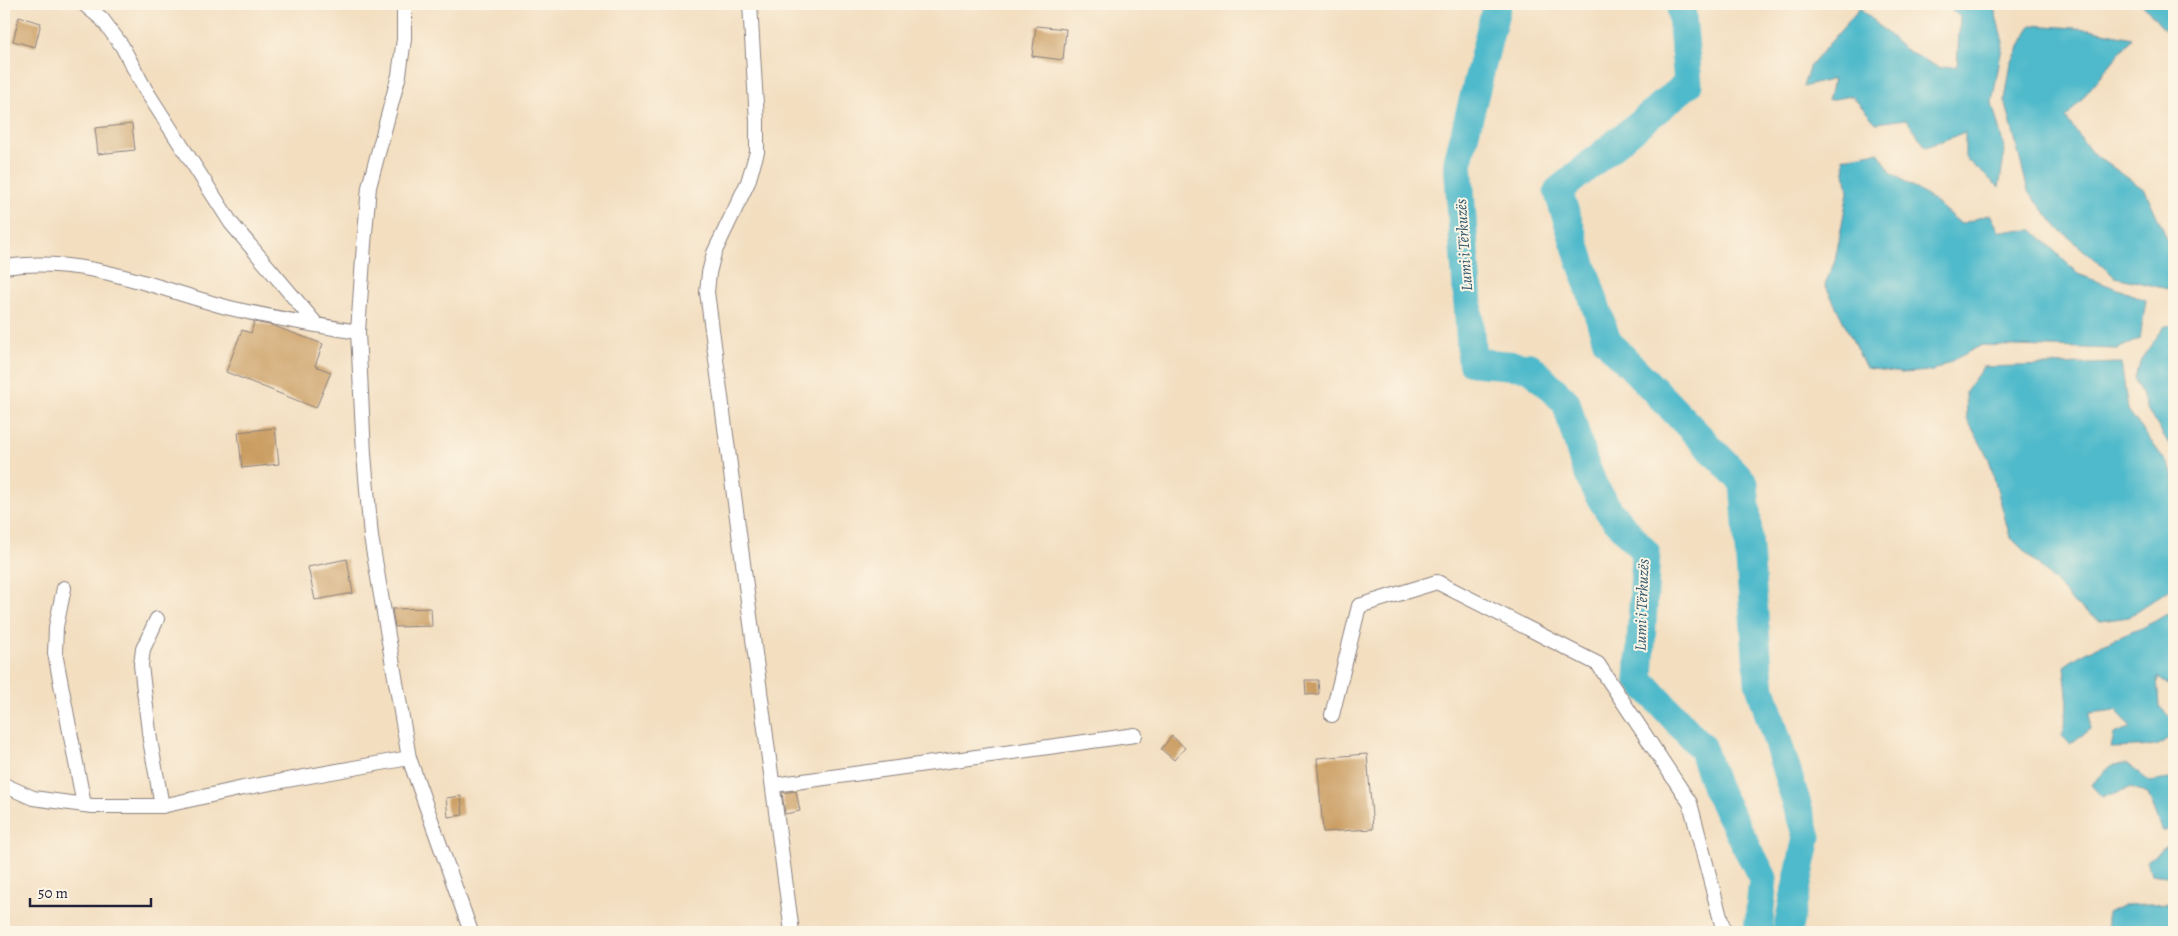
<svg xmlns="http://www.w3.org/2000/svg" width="2178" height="936" viewBox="0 0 2178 936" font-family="Alegreya,serif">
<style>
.water{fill:#4fbacb;stroke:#386e83}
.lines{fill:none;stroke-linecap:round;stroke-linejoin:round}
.river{stroke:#4fbacb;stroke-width:29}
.building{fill:#ca9d62}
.minor-casing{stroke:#8a807e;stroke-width:16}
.minor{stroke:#fff;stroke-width:14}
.labels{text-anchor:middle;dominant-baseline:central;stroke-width:4;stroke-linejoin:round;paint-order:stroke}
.water-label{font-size:16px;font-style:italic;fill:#32576d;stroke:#fcf5e5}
</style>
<rect width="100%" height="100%" fill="#fcf5e5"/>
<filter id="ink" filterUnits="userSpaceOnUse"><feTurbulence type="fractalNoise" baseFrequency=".02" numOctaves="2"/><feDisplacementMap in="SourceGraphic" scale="10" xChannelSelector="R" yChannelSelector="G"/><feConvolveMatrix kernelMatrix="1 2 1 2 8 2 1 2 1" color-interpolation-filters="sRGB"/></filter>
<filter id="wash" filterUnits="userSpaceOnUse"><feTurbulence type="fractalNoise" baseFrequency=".0096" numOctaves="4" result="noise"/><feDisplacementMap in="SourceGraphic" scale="20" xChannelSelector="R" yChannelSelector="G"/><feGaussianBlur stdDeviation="1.12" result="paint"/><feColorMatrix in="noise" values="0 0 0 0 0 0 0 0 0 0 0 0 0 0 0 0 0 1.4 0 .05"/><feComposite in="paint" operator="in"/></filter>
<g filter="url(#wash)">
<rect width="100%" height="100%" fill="#f3dec0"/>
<g class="water">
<polygon points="1946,4 1993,4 2003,42 1992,103 2005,151 1999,187 1965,158 1965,132 1926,147 1906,119 1876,123 1852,96 1828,100 1834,79 1803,87 1809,67 1860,8 1903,48 1939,68 1957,66 1960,17"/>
<polygon points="2142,4 2174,4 2174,41"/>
<polygon points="2031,25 2089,29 2132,38 2066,118 2091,152 2145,190 2171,247 2168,289 2115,277 2058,228 2028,191 2005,100 2011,63"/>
<polygon points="1878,152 1892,173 1934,201 1961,224 1990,214 1999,231 2033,230 2078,274 2146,300 2140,339 2117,349 1982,345 1932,371 1902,373 1866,368 1825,284 1835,261 1848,192 1843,158"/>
<polygon points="2174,325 2174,452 2147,409 2134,377 2144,355 2165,326"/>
<polygon points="2121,363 2128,410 2167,463 2174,476 2174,586 2129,617 2100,621 2074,604 2048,574 2010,537 1989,459 1967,419 1966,391 1983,367"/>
<path d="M 2167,614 L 2174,619 L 2174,689 L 2157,677 L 2159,706 L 2173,720 L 2174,734 L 2157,746 L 2111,748 L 2114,734 L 2131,727 L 2116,710 L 2090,713 L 2090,729 L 2070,744 L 2062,736 L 2068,704 L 2064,666 C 2095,642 2135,635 2167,614 Z"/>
<polygon points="2128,764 2150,782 2174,778 2174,825 2163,832 2148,794 2130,788 2102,797 2091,785 2112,765"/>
<polygon points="2174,841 2174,877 2151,874 2147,861"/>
<polygon points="2174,903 2174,932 2107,932 2107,913 2123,905"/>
</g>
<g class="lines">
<g class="river">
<polyline points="1497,4 1458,161 1472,362 1530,367 1566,402 1583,460 1594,487 1609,511 1646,553 1639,679 1702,748 1716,788 1763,878 1758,932"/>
<polyline points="1681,4 1688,84 1558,191 1607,341 1744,483 1759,682 1807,837 1787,932"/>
</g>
</g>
<g id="blocks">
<g class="building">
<polygon points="19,17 41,23 35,47 13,41"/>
<polygon points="1036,26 1066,29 1063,60 1032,56"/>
<polygon points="132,124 135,150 98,154 95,128"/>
<polygon points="254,322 274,326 323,344 315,366 331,372 316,408 226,372 242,330 251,333"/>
<polygon points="275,428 279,464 242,468 238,432"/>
<polygon points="347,559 353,593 315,600 308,567"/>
<polygon points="431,608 432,626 395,627 392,609"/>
<polygon points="1305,680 1318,680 1319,694 1306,695"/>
<polygon points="1172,736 1185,748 1174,760 1161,749"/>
<polygon points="1367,754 1373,829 1323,832 1317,758"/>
<polygon points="796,791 800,811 785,814 782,793"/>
<polygon points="461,796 463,815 448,817 446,798"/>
</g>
</g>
</g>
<g filter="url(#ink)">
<use href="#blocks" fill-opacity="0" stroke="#8a807e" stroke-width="1"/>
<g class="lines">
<g class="minor-casing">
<g id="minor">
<polyline points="84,4 102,19 122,46 145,89 231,223 317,325"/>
<polyline points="404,4 404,39 399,75 369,187 364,244 358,332 364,454 371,537 409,758 471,932"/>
<polyline points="750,4 757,121 757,152 748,182 714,253 709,273 707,292 792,932"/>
<path d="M 4,267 C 85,255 154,288 230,308 C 272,318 315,325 358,332"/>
<polyline points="64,588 56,627 55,653 84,805"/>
<polyline points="157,619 143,649 141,665 150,740 162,806"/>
<polyline points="1332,715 1359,606 1437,582 1598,664 1690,803 1724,932"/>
<polyline points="4,785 33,798 92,806 162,806 243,788 409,758"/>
<polyline points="774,785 1135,735"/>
</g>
</g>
<use href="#minor" class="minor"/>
</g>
</g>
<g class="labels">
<g class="water-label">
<text transform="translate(1464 245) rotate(-94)">Lumi i Tërkuzës</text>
<text transform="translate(1642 605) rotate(-88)">Lumi i Tërkuzës</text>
</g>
</g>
<rect width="2178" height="936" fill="none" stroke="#fcf5e5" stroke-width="20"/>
<path d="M30 898v8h121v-8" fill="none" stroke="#22223b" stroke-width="2.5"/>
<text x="38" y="898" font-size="15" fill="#22223b" stroke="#fcf5e5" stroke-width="4" paint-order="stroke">50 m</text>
</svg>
